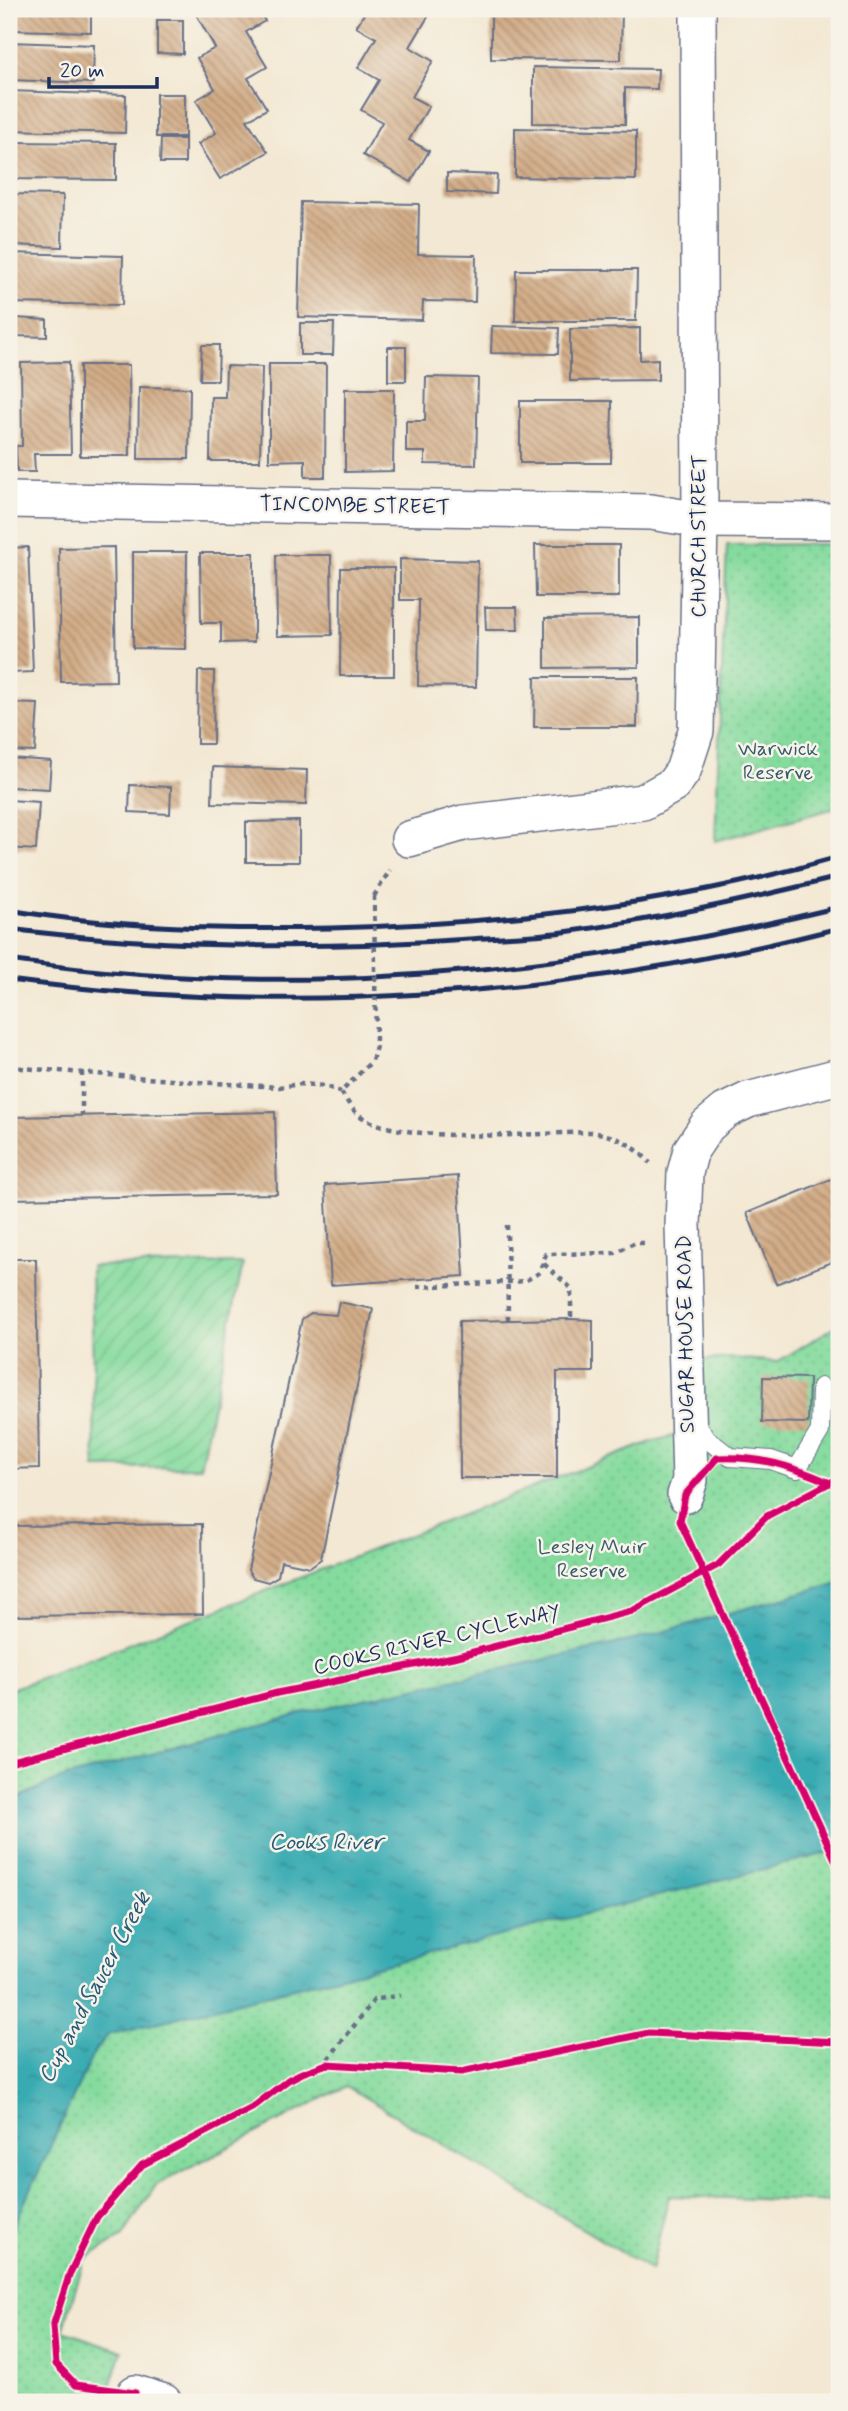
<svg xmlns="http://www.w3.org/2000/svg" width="848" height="2411" viewBox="0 0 848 2411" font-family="Mynerve,sans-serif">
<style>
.grass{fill:url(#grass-dots);stroke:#50857e;stroke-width:2}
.garden{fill:url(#garden-furrows);stroke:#50857e;stroke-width:2}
.water{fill:url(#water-ripples);stroke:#2a6d88;stroke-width:2}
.building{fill:url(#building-back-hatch)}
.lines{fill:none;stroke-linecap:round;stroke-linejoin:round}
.service-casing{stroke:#677087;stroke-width:20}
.minor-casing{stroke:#677087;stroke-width:38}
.path{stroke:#677087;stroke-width:4.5;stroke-dasharray:5 5;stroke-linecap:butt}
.service{stroke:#fff;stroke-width:18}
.minor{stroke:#fff;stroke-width:35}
.rail{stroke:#1b2f5e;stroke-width:5}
.path-bridge{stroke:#677087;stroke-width:4.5;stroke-dasharray:5 5;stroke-linecap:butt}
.cycleway-casing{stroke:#f7f3e8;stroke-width:11}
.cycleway{stroke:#d6006c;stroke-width:7}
.labels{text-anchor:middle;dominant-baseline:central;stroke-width:5;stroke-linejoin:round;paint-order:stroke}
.street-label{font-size:21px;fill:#1b2f5e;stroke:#f7f3e8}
.park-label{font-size:21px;fill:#365a6e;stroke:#f7f3e8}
.water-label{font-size:23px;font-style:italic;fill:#265a7b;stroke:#f7f3e8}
</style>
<defs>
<pattern id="grass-dots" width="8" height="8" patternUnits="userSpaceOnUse" patternTransform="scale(1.75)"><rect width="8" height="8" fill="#85db9e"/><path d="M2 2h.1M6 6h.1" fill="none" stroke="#72bc8a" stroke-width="1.8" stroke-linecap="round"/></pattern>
<pattern id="garden-furrows" width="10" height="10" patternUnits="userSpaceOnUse" patternTransform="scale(1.75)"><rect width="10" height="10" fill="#85db9e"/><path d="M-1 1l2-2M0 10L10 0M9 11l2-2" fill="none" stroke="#72bc8a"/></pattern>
<pattern id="water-ripples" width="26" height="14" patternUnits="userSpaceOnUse" patternTransform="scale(1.75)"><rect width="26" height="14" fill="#39abb2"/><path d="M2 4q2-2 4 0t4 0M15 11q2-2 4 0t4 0" fill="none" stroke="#2f8c94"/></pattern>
<pattern id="building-back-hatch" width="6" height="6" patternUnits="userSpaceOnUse" patternTransform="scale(1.75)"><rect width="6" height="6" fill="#d3ad88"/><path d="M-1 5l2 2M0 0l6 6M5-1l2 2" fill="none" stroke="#aa8d72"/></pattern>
</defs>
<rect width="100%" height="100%" fill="#f7f3e8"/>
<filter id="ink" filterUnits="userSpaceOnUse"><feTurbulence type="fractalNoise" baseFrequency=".0143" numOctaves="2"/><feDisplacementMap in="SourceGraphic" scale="14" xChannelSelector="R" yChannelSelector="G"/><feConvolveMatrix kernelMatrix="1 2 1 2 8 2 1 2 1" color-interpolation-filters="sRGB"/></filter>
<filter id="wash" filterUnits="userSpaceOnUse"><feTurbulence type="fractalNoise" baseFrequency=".00686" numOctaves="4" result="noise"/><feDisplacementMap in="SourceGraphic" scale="28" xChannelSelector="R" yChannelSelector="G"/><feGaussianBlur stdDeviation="1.57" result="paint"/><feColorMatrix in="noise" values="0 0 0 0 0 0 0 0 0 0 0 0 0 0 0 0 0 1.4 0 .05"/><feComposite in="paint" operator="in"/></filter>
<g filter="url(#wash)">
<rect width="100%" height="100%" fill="#f3e8d3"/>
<g class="grass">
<polygon points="839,544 839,807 715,841 727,545"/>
<polygon points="839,1324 839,1582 638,1639 297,1714 57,1780 9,1802 9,1690 651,1442 688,1432 685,1361 733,1358 777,1362"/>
<polygon points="839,1850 839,2202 669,2196 651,2270 346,2086 156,2185 123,2236 84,2260 63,2331 122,2351 106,2402 9,2402 9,2058"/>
</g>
<polygon class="garden" points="243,1263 200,1467 95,1468 91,1266"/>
<polygon class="water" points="839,1582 839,1850 108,2035 94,2052 9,2236 9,1802 57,1780 297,1714 638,1639"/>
<g id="blocks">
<g class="building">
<polygon points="9,9 91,9 91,32 9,30"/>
<polygon points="205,9 257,9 265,21 246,32 267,67 248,78 267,109 247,120 268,152 220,179 198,144 216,133 196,100 215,89 197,58 215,48 196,14"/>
<polygon points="367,9 419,9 429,15 410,47 433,61 412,97 429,106 409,140 429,151 411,182 363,155 382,122 361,110 379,80 358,68 376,38 356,27"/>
<polygon points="491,9 622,9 621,60 491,59"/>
<polygon points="157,20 183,20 183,54 157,53"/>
<polygon points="9,42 94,45 93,83 9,80"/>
<polygon points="533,67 658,69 657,89 625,88 625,124 533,123"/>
<polygon points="9,91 126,95 125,133 9,130"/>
<rect x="156" y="94" width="29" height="43"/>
<polygon points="515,128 636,131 636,180 515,177"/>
<polygon points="161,139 185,139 185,163 160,163"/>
<polygon points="9,142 116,143 116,180 9,179"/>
<polygon points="447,173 497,175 496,194 447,192"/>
<polygon points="9,194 63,195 62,247 9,245"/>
<polygon points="301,202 419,204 418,254 476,255 475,302 423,301 422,320 298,317"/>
<polygon points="9,253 123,256 122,305 9,303"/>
<polygon points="516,270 637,270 636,321 515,321"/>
<polygon points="16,318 47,320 47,337 15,336"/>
<polygon points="300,323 334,323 333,355 300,355"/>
<polygon points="492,326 559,328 558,354 491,353"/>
<polygon points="640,328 640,360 658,359 658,380 570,381 570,329"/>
<polygon points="202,345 219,345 218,380 200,380"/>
<rect x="388" y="347" width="18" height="34"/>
<polygon points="69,362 71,454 34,454 35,472 17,472 16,446 22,446 21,363"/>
<polygon points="269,364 326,364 325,477 305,477 305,460 269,461"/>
<polygon points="80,365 129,365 130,456 80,456"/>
<polygon points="226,366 262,367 260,461 210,461 211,397 225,397"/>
<polygon points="426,377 478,378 476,465 425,464 425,452 406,452 406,421 425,421"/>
<polygon points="139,387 190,388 189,459 138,459"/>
<polygon points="345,389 394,389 393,471 345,472"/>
<polygon points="520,401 612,401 611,463 520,463"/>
<polygon points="535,545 619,545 619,597 536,597"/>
<polygon points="28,547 33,672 9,673 9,548"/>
<polygon points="114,547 116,681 61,682 59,548"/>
<polygon points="133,552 187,552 186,649 133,648"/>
<polygon points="200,553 254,553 254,642 221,643 221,623 201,623"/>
<polygon points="276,555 331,555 332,635 277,636"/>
<polygon points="400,559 478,561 476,687 418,686 419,600 400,600"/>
<polygon points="341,568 394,568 394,676 340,676"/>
<polygon points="485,607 517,607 518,630 486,630"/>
<polygon points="639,617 639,667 545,668 545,618"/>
<polygon points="198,671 214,671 213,744 197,744"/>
<polygon points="535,677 638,677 637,727 534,727"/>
<polygon points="9,703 38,704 35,752 9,751"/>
<polygon points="9,758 51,761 49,789 9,787"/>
<polygon points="213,767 307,770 306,805 212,803"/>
<polygon points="130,785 171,787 170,814 129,812"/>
<polygon points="9,800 39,802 36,850 9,848"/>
<polygon points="299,821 299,862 246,862 246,822"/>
<polygon points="275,1112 277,1194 9,1199 9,1117"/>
<polygon points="458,1176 464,1276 331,1285 325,1185"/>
<polygon points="839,1176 839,1259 776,1284 747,1213"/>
<polygon points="9,1259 36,1259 39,1468 9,1469"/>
<polygon points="339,1302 373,1309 321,1559 310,1567 281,1561 278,1576 268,1582 253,1578 248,1570 302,1319 311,1313 336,1315"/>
<polygon points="571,1319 593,1320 593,1372 557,1372 557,1478 460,1478 459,1321"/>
<polygon points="763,1377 809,1378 808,1423 762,1422"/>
<polygon points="202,1524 203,1614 9,1616 9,1526"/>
</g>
</g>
</g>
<g filter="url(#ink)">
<use href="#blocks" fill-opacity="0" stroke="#677087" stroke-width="2"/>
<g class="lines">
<g class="service-casing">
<polyline id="service" points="694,1421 707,1439 730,1457 771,1460 797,1469 820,1431 821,1387"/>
</g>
<g class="minor-casing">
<g id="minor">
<polyline points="9,500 651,512 700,520 839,521"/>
<polyline points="409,839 463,823 643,802 673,785 683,771 696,731 700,520 698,9"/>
<polyline points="685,1495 690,1480 683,1225 685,1173 691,1150 707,1126 725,1111 748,1100 839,1076"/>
<polyline points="135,2393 164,2402"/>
</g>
</g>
<g class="path">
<polyline points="374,896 390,870"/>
<path d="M 376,1046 L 372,1061 L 341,1092 C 346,1099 351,1109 358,1114 C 396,1146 539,1133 592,1132 C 617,1136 633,1144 650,1163"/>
<polyline points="9,1067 197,1082 279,1087 301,1084 325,1086 341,1092"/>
<polyline points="82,1072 82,1115"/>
<polyline points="507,1225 508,1321"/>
<polyline points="544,1264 571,1288 571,1319"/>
<polyline points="417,1287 525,1281 539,1273 546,1254 615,1253 634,1243 648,1243"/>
<polyline points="684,1529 839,1868"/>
<polyline points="322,2067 374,2000 400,1995"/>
</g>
<use href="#service" class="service"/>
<use href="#minor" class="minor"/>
<g class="rail">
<path d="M 9,910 C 116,928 223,930 331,928 C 503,924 674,905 839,857"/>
<path d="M 9,929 C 161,948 315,950 469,939 C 500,937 533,936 564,932 C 657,920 749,899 839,877"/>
<path d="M 9,960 C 285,1001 569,973 839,907"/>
<path d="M 9,980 C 287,1017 568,997 839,928"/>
</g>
<polyline class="path-bridge" points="374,896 376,1046"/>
<g class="cycleway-casing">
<g id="cycleway">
<path d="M 830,1483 C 792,1466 759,1456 717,1458 L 685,1495 L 680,1521 L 839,1868"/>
<polyline points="9,1763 277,1693 458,1656 632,1611 718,1565 767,1516 839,1478"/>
<polyline points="135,2393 76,2385 56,2364 53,2326 70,2273 97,2217 142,2165 252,2108 288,2080 302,2073 327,2064 461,2072 649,2033 839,2042"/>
</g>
</g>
<use href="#cycleway" class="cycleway"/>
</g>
</g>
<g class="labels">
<g class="street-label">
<text transform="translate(355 506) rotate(1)">TINCOMBE STREET</text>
<text transform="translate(699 536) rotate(-90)">CHURCH STREET</text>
<text transform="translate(686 1334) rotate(-91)">SUGAR HOUSE ROAD</text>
<text transform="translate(437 1640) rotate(-13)">COOKS RIVER CYCLEWAY</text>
</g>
<g class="park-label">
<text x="778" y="749">Warwick<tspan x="778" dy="24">Reserve</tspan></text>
<text x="592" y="1547">Lesley Muir<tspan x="592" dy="24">Reserve</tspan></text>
</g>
<g class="water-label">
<text x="326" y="1843">Cooks River</text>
<text transform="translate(95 1988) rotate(-62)">Cup and Saucer Creek</text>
</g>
</g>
<rect width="848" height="2411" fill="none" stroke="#f7f3e8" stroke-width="35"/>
<path d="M49 77v10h108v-10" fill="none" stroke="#1b2f5e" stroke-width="3.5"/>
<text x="60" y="77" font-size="21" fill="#1b2f5e" stroke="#f7f3e8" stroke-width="5" paint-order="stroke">20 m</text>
</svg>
